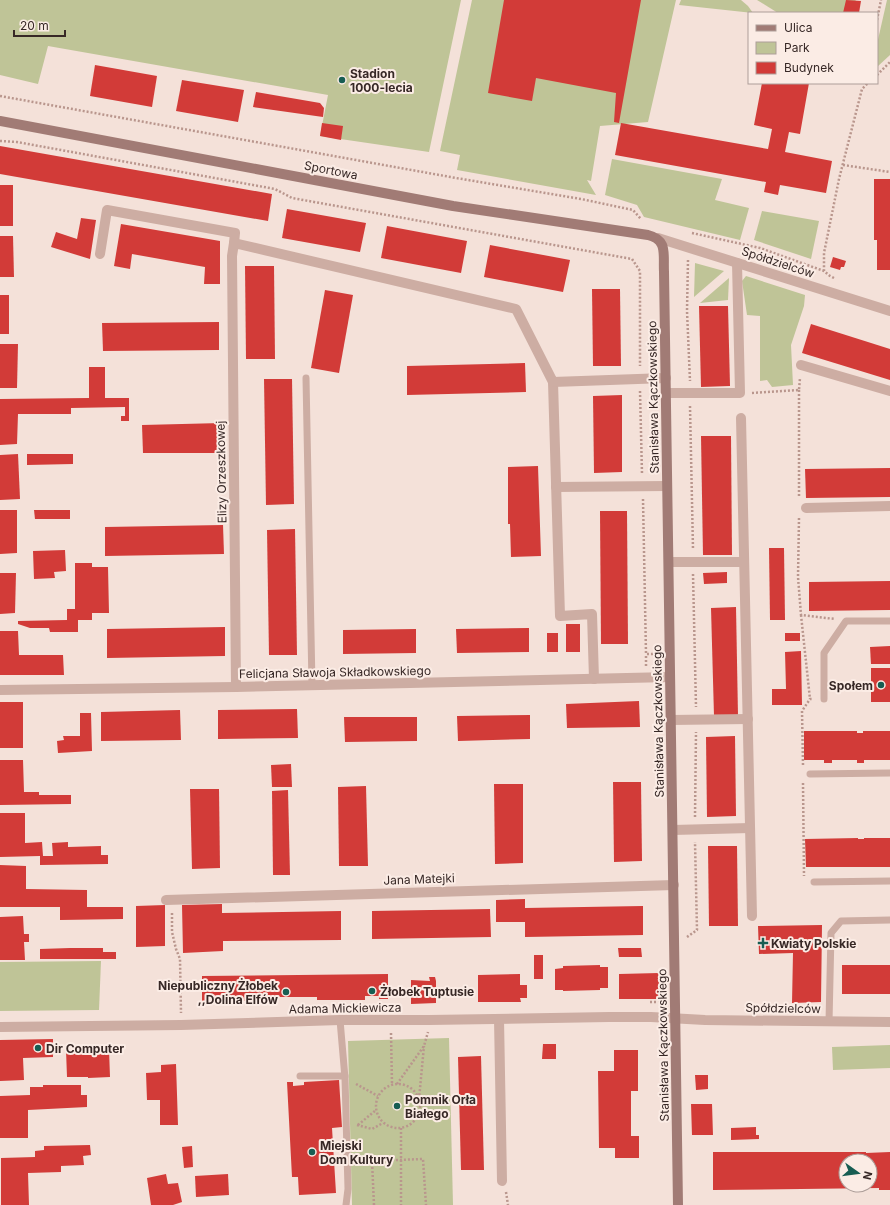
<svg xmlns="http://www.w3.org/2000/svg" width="890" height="1205" viewBox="0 0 890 1205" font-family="Inter,sans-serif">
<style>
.green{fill:#bfc497}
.building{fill:#d23b38;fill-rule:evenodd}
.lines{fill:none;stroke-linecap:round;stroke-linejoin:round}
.path{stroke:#b9968d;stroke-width:2.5;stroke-dasharray:2 2;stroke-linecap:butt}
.lane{stroke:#cdada3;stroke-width:7}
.street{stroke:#cdada3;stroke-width:10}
.secondary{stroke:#a17b75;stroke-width:10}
.poi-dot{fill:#175d52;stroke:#fbece5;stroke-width:1.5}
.labels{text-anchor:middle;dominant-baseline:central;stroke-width:4;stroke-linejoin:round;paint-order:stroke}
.poi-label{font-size:12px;font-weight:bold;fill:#372826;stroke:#fbece5;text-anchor:start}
.street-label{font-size:12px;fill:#372826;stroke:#fbece5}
</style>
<rect width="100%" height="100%" fill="#f4e1d9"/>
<g class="green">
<polygon points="0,0 461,0 429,152 320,136 328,95 48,46 38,84 0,75"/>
<polygon points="472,0 676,0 648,122 600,126 591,181 587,180 596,195 457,170 460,155 440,151"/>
<polygon points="681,0 741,0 748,6 753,13 679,5"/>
<polygon points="757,0 856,0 846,13 778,13"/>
<polygon points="887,0 890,0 890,55 877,67 877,44"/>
<polygon points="612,159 722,179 715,200 749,208 740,240 644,217 637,205 605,195"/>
<polygon points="762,211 819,221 811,259 754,240"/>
<polygon points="695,263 724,271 694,297"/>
<polygon points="746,276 805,295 804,306 791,345 793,385 772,387 767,380 760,381 760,316 747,315 742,281"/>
<polygon points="729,278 728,300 700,303"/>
<polygon points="101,961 99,1010 0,1011 0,962"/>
<polygon points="449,1038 453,1205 352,1205 348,1041"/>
<polygon points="890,1045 890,1068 833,1070 832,1047"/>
</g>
<g class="building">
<polygon points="504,0 641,0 619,123 614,122 616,93 536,78 532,101 488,93"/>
<polygon points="846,0 861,1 859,13 843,13"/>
<polygon points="95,65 157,76 152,107 90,96"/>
<polygon points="182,80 244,90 238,122 176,111"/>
<polygon points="762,83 809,83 800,134 789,132 785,152 832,161 826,193 780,185 778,195 764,192 766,182 615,155 621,123 768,149 772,129 754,125"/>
<polygon points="256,92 320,103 324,108 323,117 253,107"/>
<polygon points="322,123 343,126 341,140 320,136"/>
<polygon points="0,146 272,194 268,221 0,174"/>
<polygon points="874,179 890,179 890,270 877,270 877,240 874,240"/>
<rect x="0" y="185" width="13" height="41"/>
<polygon points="287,209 366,223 360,252 282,238"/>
<polygon points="81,218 96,220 90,259 51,247 56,232 77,239"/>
<polygon points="121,224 220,241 220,284 204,284 205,267 132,254 130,269 114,266"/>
<polygon points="387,226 467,241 461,273 381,258"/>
<polygon points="0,236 13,236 14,277 0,277"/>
<polygon points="490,245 570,260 563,292 484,277"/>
<polygon points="833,257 846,261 844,267 841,267 840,270 830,267"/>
<polygon points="245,266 274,266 275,359 246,359"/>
<polygon points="592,289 620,289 621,366 593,366"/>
<polygon points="325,290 353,295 339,373 311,368"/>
<rect x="0" y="295" width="9" height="39"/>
<polygon points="699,306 728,306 730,386 701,387"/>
<polygon points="219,322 219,350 103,351 102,323"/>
<polygon points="811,324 890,349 890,380 802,353"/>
<polygon points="0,344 18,344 17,388 0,388"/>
<polygon points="525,363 526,392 407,395 407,366"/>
<polygon points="89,367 105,367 105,398 129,398 129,421 121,421 121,416 125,416 125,407 71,408 71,414 18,414 17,444 0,445 0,399 89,398"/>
<polygon points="264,379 292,379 294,504 266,505"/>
<polygon points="622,395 622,472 594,473 593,396"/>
<polygon points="222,423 222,453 143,453 142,425"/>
<polygon points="701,436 731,436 732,555 703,555"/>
<polygon points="18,454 20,499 0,500 0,455"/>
<polygon points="27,454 73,454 73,464 27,465"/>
<polygon points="538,466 541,556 511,557 510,524 508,524 508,467"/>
<polygon points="890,468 890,497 806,498 805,469"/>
<polygon points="0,510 17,510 17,553 0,554"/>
<polygon points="34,510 70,510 70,519 35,519"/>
<polygon points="600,511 627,511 628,644 601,644"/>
<polygon points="223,525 224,554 105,556 105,527"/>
<polygon points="295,529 297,655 269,655 267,530"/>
<polygon points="769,548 784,548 785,620 770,620"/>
<polygon points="65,550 66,571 54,572 55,578 34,579 33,551"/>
<polygon points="75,563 92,563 92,567 108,567 109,613 92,613 92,620 78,620 78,632 50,632 49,628 30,628 18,624 18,621 67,620 67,609 75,609"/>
<polygon points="727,572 727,583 704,584 703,573"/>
<polygon points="0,573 16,573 15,613 0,614"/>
<polygon points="890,581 890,610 809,611 809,582"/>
<polygon points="736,607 738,716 714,716 711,608"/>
<rect x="566" y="624" width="14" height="28"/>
<polygon points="225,627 225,656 107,658 107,629"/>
<polygon points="529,628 529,652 457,653 456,629"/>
<polygon points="416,629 416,653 343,654 343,630"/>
<polygon points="0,631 18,631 19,655 63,655 64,675 0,675"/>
<rect x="547" y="633" width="11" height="19"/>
<rect x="785" y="633" width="15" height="8"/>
<polygon points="890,646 890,664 871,664 870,647"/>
<polygon points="801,651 802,705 772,705 772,689 786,689 785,652"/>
<rect x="871" y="668" width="19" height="34"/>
<polygon points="639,701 640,727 567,728 566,704"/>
<rect x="0" y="702" width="23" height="46"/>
<polygon points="297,709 298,738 218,739 218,710"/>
<polygon points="180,710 181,740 101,741 101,712"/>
<polygon points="80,713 91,713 92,751 58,753 57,741 64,740 63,736 80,736"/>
<polygon points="530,715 530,739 458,741 457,716"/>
<polygon points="344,717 417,717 417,741 345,742"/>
<polygon points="804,731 857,731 857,733 863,733 863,731 890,731 890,760 864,760 864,763 857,763 857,760 832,760 832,763 824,763 824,760 804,760"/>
<polygon points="735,736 736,816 707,817 706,737"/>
<polygon points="0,760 23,760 24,792 39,792 39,795 71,795 71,804 0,805"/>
<polygon points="291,764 292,787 272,787 271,765"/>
<polygon points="613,782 641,782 642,861 614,862"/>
<polygon points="494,784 523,784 523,863 495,864"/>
<polygon points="366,786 368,866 339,866 338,787"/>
<polygon points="190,789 219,789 220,868 192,869"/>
<polygon points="288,790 290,875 273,875 272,791"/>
<polygon points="0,813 25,813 25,843 42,842 43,856 53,856 52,843 68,842 68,847 101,846 101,855 108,855 108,864 40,865 40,856 0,857"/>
<polygon points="858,838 858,839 864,839 864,838 890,838 890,867 806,867 805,839"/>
<polygon points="708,846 737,846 738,926 709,926"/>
<polygon points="0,865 26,866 26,889 87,890 87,907 123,907 123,919 60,920 60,907 0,907"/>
<polygon points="525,899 525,908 643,906 643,935 525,937 525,922 496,922 496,900"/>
<polygon points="222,904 222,913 341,911 341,940 223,941 223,951 183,953 182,905"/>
<polygon points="165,905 165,946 136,947 136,906"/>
<polygon points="490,909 491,937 372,939 372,911"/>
<polygon points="23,916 24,934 29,934 29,942 24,942 25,960 0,960 0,917"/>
<polygon points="822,925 821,1002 792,1003 793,953 759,954 758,926"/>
<polygon points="70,948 103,948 103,952 116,952 116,959 40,959 40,949"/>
<polygon points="618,948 641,948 642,957 619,957"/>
<rect x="534" y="955" width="9" height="24"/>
<polygon points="600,965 600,967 608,967 608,988 600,988 600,990 563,991 563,990 555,990 555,969 563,968 563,966"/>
<rect x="842" y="965" width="48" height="29"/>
<polygon points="659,973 660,999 619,999 619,974"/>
<polygon points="388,974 388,999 379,999 379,996 365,996 365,1000 317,1000 317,997 274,997 274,1001 226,1001 226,998 212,998 212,1002 202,1002 202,976"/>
<polygon points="520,974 520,985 527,985 527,998 520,998 521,1002 478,1002 478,975"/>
<polygon points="429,977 435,977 436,981 436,1003 411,1004 411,980 430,981"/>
<polygon points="53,1039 53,1057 23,1058 24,1080 0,1081 0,1040"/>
<polygon points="543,1044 556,1044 556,1059 542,1059"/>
<polygon points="109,1049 110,1077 88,1078 88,1077 67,1077 66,1050"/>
<polygon points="614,1050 638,1050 638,1091 631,1091 631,1136 639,1136 639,1158 615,1158 615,1148 599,1148 598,1071 614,1071"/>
<polygon points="481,1056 484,1170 461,1170 458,1057"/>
<polygon points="176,1064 178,1125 160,1125 160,1100 147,1100 146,1073 161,1072 161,1065"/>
<polygon points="695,1075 708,1075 708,1089 696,1090"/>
<polygon points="339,1080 342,1127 332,1128 336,1193 299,1195 298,1177 292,1177 287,1082 293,1082 293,1086 304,1085 304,1082"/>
<polygon points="43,1085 81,1085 81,1095 87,1095 87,1107 28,1110 28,1138 0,1138 0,1096 30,1095 30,1087 43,1087"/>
<polygon points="691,1104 712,1104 713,1135 692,1135"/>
<polygon points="756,1127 756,1135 759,1135 759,1139 731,1140 731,1128"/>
<polygon points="90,1145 91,1155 83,1156 84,1165 61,1166 61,1172 28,1173 29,1205 1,1205 1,1158 35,1157 35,1151 44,1150 44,1146"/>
<polygon points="192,1146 193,1167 184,1168 182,1147"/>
<path d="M 713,1152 L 866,1152 L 866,1153 L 890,1152 L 890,1190 L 879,1190 L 879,1188 L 713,1190 ZM 846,1161 L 870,1161 L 870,1185 L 846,1185 Z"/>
<polygon points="166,1174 168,1184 178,1183 182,1202 173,1205 151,1205 147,1178"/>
<polygon points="228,1174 229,1195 196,1197 195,1176"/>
</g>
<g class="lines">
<g class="path">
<polyline points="877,20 881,0"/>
<polyline points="877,75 890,62"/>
<polyline points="0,96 456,178 581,199 633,210 641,219"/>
<polyline points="0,141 17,142 275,189 292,198 632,259 640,271 640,366"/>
<polyline points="843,165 890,172"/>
<polyline points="692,233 760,248 824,271"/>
<polyline points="688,260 687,311 690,381"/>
<polyline points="834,278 830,276 824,271 824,253 839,179 862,89 868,83"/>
<polyline points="799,390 799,497"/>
<polyline points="640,391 642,474"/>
<polyline points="752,393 799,390 800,378"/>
<polyline points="690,406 693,549"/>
<polyline points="643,499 646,654 657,654"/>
<polyline points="799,518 798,577 801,615 835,619"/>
<polyline points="693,574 696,707"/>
<polyline points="801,615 810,699"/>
<polyline points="646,666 646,654"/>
<polyline points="803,765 802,711 810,699 813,699"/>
<polyline points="803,783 804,876"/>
<polyline points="695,817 696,732"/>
<polyline points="172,913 172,932 176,949 180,959 181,1013"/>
<polyline points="687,937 697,930 695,842"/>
<polyline points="650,1002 659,1002 662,999"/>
<polyline points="391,1033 392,1084"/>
<polyline points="356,1084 378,1096"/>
<polyline points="397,1084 424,1046 428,1032"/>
<circle cx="398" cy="1106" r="22"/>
<polyline points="419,1099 424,1046"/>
<polyline points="357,1125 372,1129 383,1123"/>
<polyline points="358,1125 376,1110"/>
<polyline points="401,1128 401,1205"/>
<polyline points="506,1192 508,1205"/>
<polyline points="374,1205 372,1161 423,1159 426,1205"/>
</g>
<g class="lane">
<polyline points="306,378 312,685"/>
<polyline points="824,699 824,653 846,621 890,621"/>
<polyline points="810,774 890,773"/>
<polyline points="814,882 890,881"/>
<polyline points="340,1020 345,1078 348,1189 346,1205"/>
<polyline points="829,1022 831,933 841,921 890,920"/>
<polyline points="300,1076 345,1076"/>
</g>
<g class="street">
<polyline points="658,238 890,311"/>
<polyline points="100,254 107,210 235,233 234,243"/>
<polyline points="801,365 890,391"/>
<polyline points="553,382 560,616 592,614 594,679"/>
<polyline points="666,393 740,393 737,263"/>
<polyline points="741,418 752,916"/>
<polyline points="556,487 667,486"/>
<polyline points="806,508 890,506"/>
<polyline points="669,562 744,562"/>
<polyline points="236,687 232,256 234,243 516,309 553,382 666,378"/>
<polyline points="0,690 236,687 670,677"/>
<polyline points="671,720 748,719"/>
<polyline points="673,830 750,828"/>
<polyline points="166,900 674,885"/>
<polyline points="499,1019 502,1181"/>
<polyline points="0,1027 181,1025 340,1020 429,1020 609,1017 651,1017 705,1020 890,1022"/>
</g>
<path class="secondary" d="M 0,121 L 453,206 L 648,235 C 668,240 663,254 664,272 L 678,1205"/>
</g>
<g class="poi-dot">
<circle cx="342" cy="80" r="4"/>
<circle cx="881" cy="685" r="4"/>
<path d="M761 937h4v4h4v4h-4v4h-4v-4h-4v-4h4z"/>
<circle cx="372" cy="991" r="4"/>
<circle cx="286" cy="992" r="4"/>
<circle cx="38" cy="1048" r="4"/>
<circle cx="397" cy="1106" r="4"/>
<circle cx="312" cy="1152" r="4"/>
</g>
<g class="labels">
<g class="poi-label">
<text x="350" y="73">Stadion<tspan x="350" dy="14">1000-lecia</tspan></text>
<text x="873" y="685" text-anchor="end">Społem</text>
<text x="771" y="943">Kwiaty Polskie</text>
<text x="278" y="985" text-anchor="end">Niepubliczny Żłobek<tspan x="278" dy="14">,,Dolina Elfów</tspan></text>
<text x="380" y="991">Żłobek Tuptusie</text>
<text x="46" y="1048">Dir Computer</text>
<text x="405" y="1099">Pomnik Orła<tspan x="405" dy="14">Białego</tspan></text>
<text x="320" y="1145">Miejski<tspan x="320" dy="14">Dom Kultury</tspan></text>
</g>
<g class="street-label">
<text transform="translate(331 170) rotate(11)">Sportowa</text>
<text transform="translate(778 262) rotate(18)">Spółdzielców</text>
<text transform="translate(653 397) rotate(-91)">Stanisława Kączkowskiego</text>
<text transform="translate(221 472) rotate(-91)">Elizy Orzeszkowej</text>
<text transform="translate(335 672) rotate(-1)">Felicjana Sławoja Składkowskiego</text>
<text transform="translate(658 721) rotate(-91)">Stanisława Kączkowskiego</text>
<text transform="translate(419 879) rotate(-2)">Jana Matejki</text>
<text transform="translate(345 1008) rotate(-1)">Adama Mickiewicza</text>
<text transform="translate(783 1008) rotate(1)">Spółdzielców</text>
<text transform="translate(663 1045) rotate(-91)">Stanisława Kączkowskiego</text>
</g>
</g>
<rect x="748" y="12" width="130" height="72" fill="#fbece5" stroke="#ad9e99"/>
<rect x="756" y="25" width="20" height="6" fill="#a17b75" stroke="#ad9e99"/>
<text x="784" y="32" font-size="12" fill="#372826">Ulica</text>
<rect x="756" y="42" width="20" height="12" fill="#bfc497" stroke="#ad9e99"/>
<text x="784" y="52" font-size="12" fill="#372826">Park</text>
<rect x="756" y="62" width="20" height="12" fill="#d23b38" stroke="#ad9e99"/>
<text x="784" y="72" font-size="12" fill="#372826">Budynek</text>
<g transform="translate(858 1173) rotate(104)"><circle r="19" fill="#fbece5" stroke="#ad9e99"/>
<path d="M0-3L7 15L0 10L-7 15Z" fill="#175d52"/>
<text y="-6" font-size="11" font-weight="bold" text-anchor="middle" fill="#372826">N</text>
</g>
<path d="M14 30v6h51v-6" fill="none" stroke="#372826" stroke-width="2"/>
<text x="20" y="30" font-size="12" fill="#372826" stroke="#fbece5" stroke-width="3" paint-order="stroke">20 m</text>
</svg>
